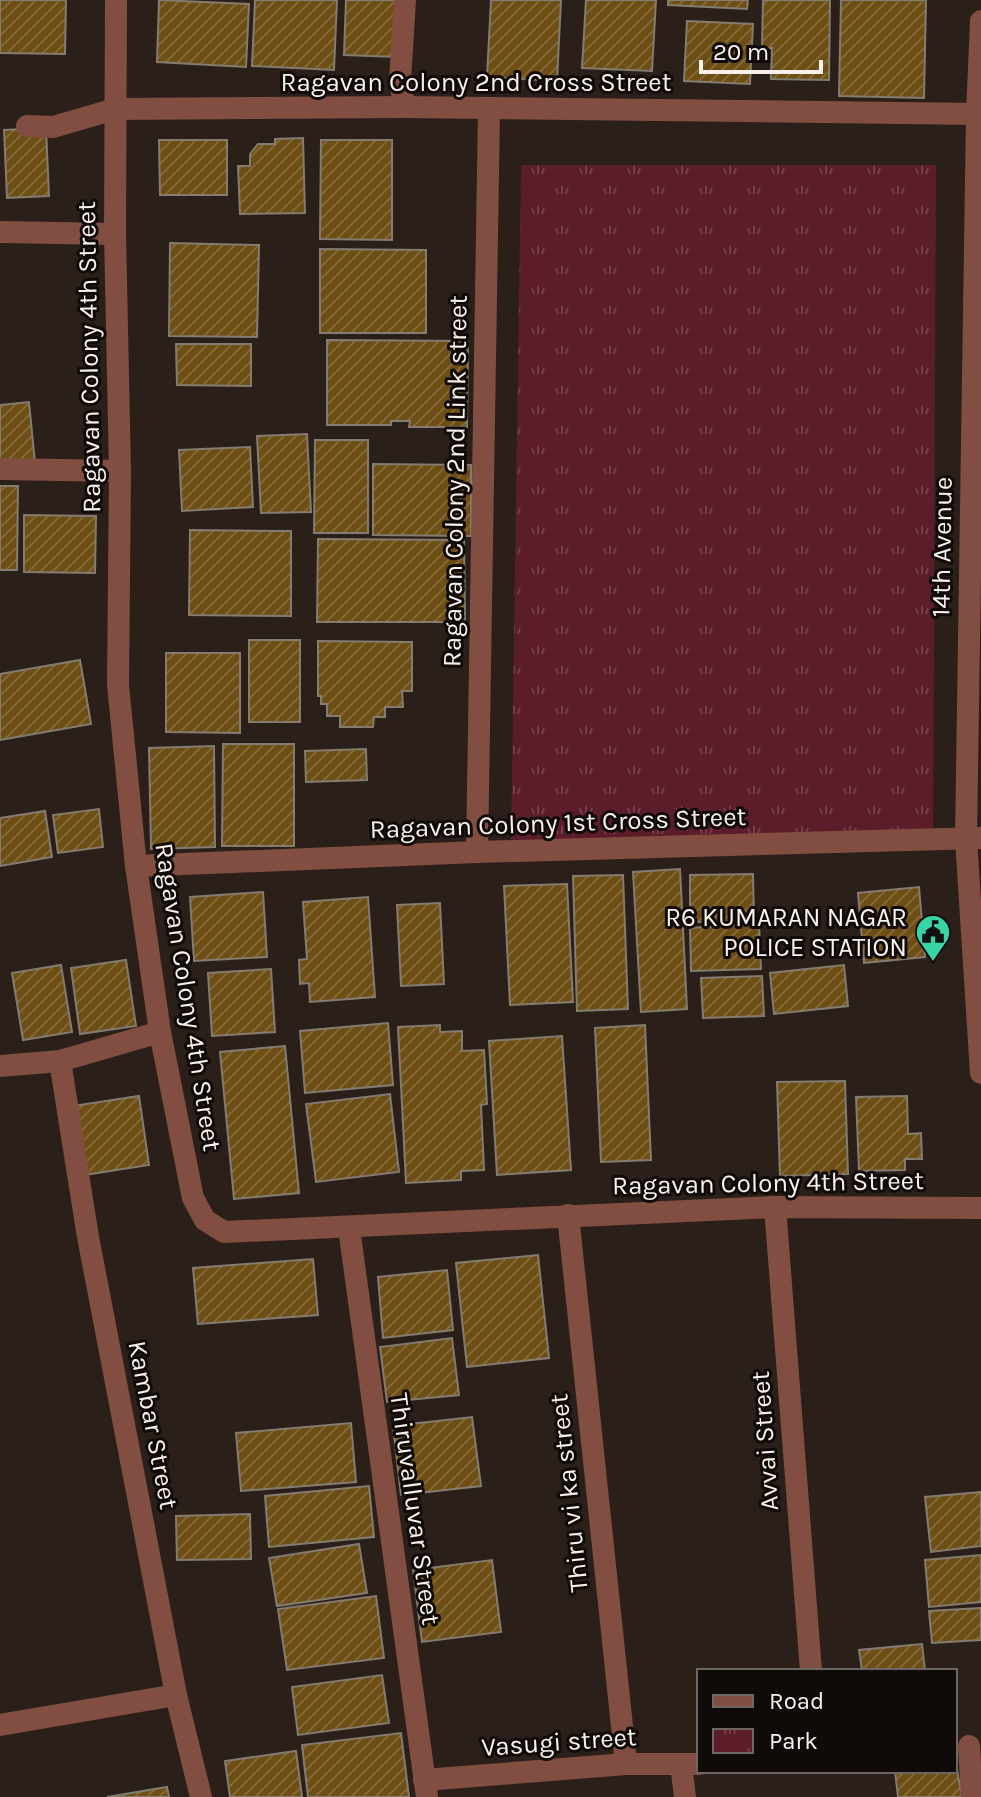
<svg xmlns="http://www.w3.org/2000/svg" width="981" height="1797" viewBox="0 0 981 1797" font-family="Karla,sans-serif">
<style>
.park{fill:url(#park-tufts)}
.building{fill:url(#building-hatch);stroke:#847c70;stroke-width:2}
.lines{fill:none;stroke-linecap:round;stroke-linejoin:round}
.service{stroke:#824e42;stroke-width:22}
.minor{stroke:#824e42;stroke-width:22}
.tertiary{stroke:#824e42;stroke-width:22}
.labels{text-anchor:middle;dominant-baseline:central;stroke-width:6;stroke-linejoin:round;paint-order:stroke}
.street-label{font-size:26px;fill:#f8f1ec;stroke:#100b08}
.poi-label{font-size:26px;fill:#f8f1ec;stroke:#100b08;text-anchor:end}
</style>
<defs>
<pattern id="park-tufts" width="24" height="20" patternUnits="userSpaceOnUse" patternTransform="scale(2)"><rect width="24" height="20" fill="#5c1d2a"/><path d="M3 7l-1-3M5 7V3M7 7l1-3M15 17l-1-3M17 17v-4M19 17l1-3" fill="none" stroke="#743e49"/></pattern>
<pattern id="building-hatch" width="6" height="6" patternUnits="userSpaceOnUse" patternTransform="scale(2)"><rect width="6" height="6" fill="#6d4e15"/><path d="M-1 1l2-2M0 6l6-6M5 7l2-2" fill="none" stroke="#836837"/></pattern>
</defs>
<rect width="100%" height="100%" fill="#2a2019"/>
<polygon class="park" points="521,165 936,165 933,836 511,842"/>
<g class="building">
<polygon points="0,0 66,0 65,54 0,53"/>
<polygon points="159,0 249,4 246,67 157,62"/>
<polygon points="255,0 337,0 334,70 252,66"/>
<polygon points="346,0 399,0 397,57 344,55"/>
<polygon points="491,0 561,0 557,81 487,77"/>
<polygon points="586,0 656,0 652,71 582,68"/>
<polygon points="668,0 748,0 747,9 668,5"/>
<polygon points="763,0 830,0 829,80 771,79 772,48 762,48"/>
<polygon points="841,0 926,0 924,98 839,96"/>
<polygon points="687,21 753,24 750,84 684,81"/>
<polygon points="46,128 49,196 7,198 4,130"/>
<polygon points="303,138 305,213 240,214 238,166 250,166 250,154 258,144 275,144 275,139"/>
<polygon points="159,140 227,140 227,195 160,195"/>
<polygon points="321,140 392,140 392,240 320,239"/>
<polygon points="170,243 259,245 257,337 169,336"/>
<polygon points="320,249 426,250 426,333 320,333"/>
<polygon points="327,340 468,341 467,427 409,427 410,421 391,421 391,425 327,425"/>
<polygon points="176,344 251,344 251,386 177,385"/>
<polygon points="29,402 35,463 0,466 0,405"/>
<polygon points="307,434 311,512 261,513 257,436"/>
<polygon points="315,440 368,440 368,533 314,533"/>
<polygon points="250,447 253,507 182,511 179,450"/>
<polygon points="373,464 471,465 471,536 373,535"/>
<polygon points="0,486 18,486 17,570 0,570"/>
<polygon points="24,515 96,516 95,573 24,572"/>
<polygon points="190,530 291,531 291,616 189,615"/>
<polygon points="318,539 464,540 465,622 317,622"/>
<rect x="249" y="640" width="51" height="82"/>
<polygon points="318,641 412,642 412,691 402,691 403,707 385,707 385,717 374,717 373,727 340,727 340,716 327,716 327,704 321,704 321,696 318,696"/>
<polygon points="166,653 240,653 240,733 166,732"/>
<polygon points="80,660 91,724 0,740 0,674"/>
<polygon points="223,744 294,744 294,846 222,846"/>
<polygon points="214,746 215,847 151,849 149,748"/>
<polygon points="366,749 367,780 306,782 305,751"/>
<polygon points="99,809 103,847 58,853 53,815"/>
<polygon points="45,811 52,857 0,866 0,818"/>
<polygon points="680,869 687,1009 641,1012 633,872"/>
<polygon points="753,874 754,921 690,922 690,875"/>
<polygon points="623,875 628,1009 577,1011 573,876"/>
<polygon points="567,884 573,1002 510,1005 504,886"/>
<polygon points="919,887 925,957 864,963 858,893"/>
<polygon points="263,892 267,957 194,961 190,897"/>
<polygon points="368,897 375,997 310,1002 309,983 300,984 299,960 307,959 303,902"/>
<polygon points="440,903 444,984 401,986 397,905"/>
<polygon points="759,924 761,969 691,971 690,928"/>
<polygon points="126,960 136,1026 80,1034 71,968"/>
<polygon points="61,965 72,1032 23,1040 12,973"/>
<polygon points="844,965 848,1006 774,1014 770,973"/>
<polygon points="271,969 275,1032 212,1036 208,973"/>
<polygon points="762,976 764,1016 703,1018 701,978"/>
<polygon points="388,1023 393,1085 305,1093 300,1031"/>
<polygon points="440,1025 440,1032 462,1031 462,1051 484,1050 487,1104 481,1105 484,1170 461,1171 461,1180 406,1183 398,1027"/>
<polygon points="645,1025 651,1160 601,1162 595,1028"/>
<polygon points="562,1036 571,1170 497,1175 489,1041"/>
<polygon points="285,1046 299,1193 234,1199 220,1052"/>
<polygon points="845,1081 848,1174 780,1176 777,1082"/>
<polygon points="390,1094 399,1172 316,1182 306,1104"/>
<polygon points="139,1096 149,1165 84,1175 73,1106"/>
<polygon points="907,1096 908,1134 921,1133 922,1159 905,1159 905,1170 859,1171 856,1097"/>
<polygon points="538,1255 549,1358 467,1367 456,1263"/>
<polygon points="313,1259 318,1315 198,1324 193,1268"/>
<polygon points="447,1270 453,1330 383,1338 378,1277"/>
<polygon points="452,1338 459,1395 387,1402 380,1347"/>
<polygon points="472,1417 481,1486 401,1495 393,1426"/>
<polygon points="351,1423 356,1482 241,1491 236,1433"/>
<polygon points="369,1486 374,1537 269,1547 265,1496"/>
<polygon points="981,1492 981,1546 931,1552 925,1497"/>
<polygon points="250,1514 251,1559 177,1560 176,1516"/>
<polygon points="359,1544 367,1593 277,1606 269,1558"/>
<polygon points="981,1555 981,1602 929,1607 925,1560"/>
<polygon points="492,1560 501,1632 422,1642 413,1570"/>
<polygon points="376,1596 384,1658 287,1670 278,1609"/>
<polygon points="981,1608 981,1640 932,1643 929,1611"/>
<polygon points="922,1644 925,1671 862,1671 859,1650"/>
<polygon points="382,1675 389,1723 298,1735 292,1687"/>
<polygon points="401,1733 409,1797 308,1797 302,1745"/>
<polygon points="296,1751 302,1797 230,1797 225,1761"/>
<polygon points="955,1759 962,1797 898,1797 895,1771 955,1771"/>
<polygon points="167,1787 169,1797 107,1797"/>
</g>
<g class="lines">
<polyline class="service" points="404,107 400,80 405,0"/>
<g class="minor">
<polyline points="116,0 115,234 120,471 118,685 136,866 160,1032 193,1198 205,1220 224,1232 775,1207 981,1208"/>
<polyline points="27,126 53,127 115,109 404,107 981,114"/>
<polyline points="0,232 115,234"/>
<polyline points="0,469 120,471"/>
<polyline points="477,852 489,110"/>
<polyline points="136,866 477,852 981,838"/>
<polyline points="60,1061 88,1237 176,1695 201,1797"/>
<polyline points="0,1066 60,1061 160,1032"/>
<polyline points="775,1207 811,1671"/>
<polyline points="568,1215 626,1764"/>
<polyline points="349,1228 427,1797"/>
<polyline points="0,1725 176,1695"/>
<polyline points="969,1746 972,1797"/>
<polyline points="681,1764 685,1797"/>
<polyline points="424,1780 626,1764 699,1764"/>
</g>
<polyline class="tertiary" points="981,21 977,114 966,839 981,1073"/>
</g>
<defs>
<g id="civic-pin" transform="scale(1.8)"><path d="M0 17L-7.5 6A9.5 9.5 0 1 1 7.5 6Z" fill="#38d4a6" stroke="#100b08"/><path d="M-.6-6.5H3V-4.5H.6V-3L4-1V1h2V6H-6V1h2V-1L-.6-3ZM-1.2 2.5V6h2.4V2.5Z" fill="#111"/></g>
</defs>
<g fill-rule="evenodd">
<use href="#civic-pin" x="933" y="932"/>
</g>
<g class="labels">
<g class="street-label">
<text x="476" y="82">Ragavan Colony 2nd Cross Street</text>
<text transform="translate(89 357) rotate(-91)">Ragavan Colony 4th Street</text>
<text transform="translate(455 481) rotate(-89)">Ragavan Colony 2nd Link street</text>
<text transform="translate(942 547) rotate(-89)">14th Avenue</text>
<text transform="translate(558 823) rotate(-2)">Ragavan Colony 1st Cross Street</text>
<text transform="translate(188 997) rotate(81)">Ragavan Colony 4th Street</text>
<text transform="translate(768 1183) rotate(-1)">Ragavan Colony 4th Street</text>
<text transform="translate(153 1425) rotate(79)">Kambar Street</text>
<text transform="translate(765 1441) rotate(-94)">Avvai Street</text>
<text transform="translate(569 1493) rotate(-96)">Thiru vi ka street</text>
<text transform="translate(415 1509) rotate(82)">Thiruvalluvar Street</text>
<text transform="translate(559 1742) rotate(-4)">Vasugi street</text>
</g>
<g class="poi-label">
<text x="907" y="917">R6 KUMARAN NAGAR<tspan x="907" dy="30">POLICE STATION</tspan></text>
</g>
</g>
<rect x="697" y="1669" width="260" height="104" fill="#100b08" stroke="#6d6763" stroke-width="2"/>
<rect x="713" y="1695" width="40" height="12" fill="#824e42" stroke="#6d6763" stroke-width="2"/>
<text x="769" y="1709" font-size="24" fill="#f8f1ec">Road</text>
<rect x="713" y="1729" width="40" height="24" fill="url(#park-tufts)" stroke="#6d6763" stroke-width="2"/>
<text x="769" y="1749" font-size="24" fill="#f8f1ec">Park</text>
<path d="M701 60v12h120v-12" fill="none" stroke="#f8f1ec" stroke-width="4"/>
<text x="713" y="60" font-size="24" fill="#f8f1ec" stroke="#100b08" stroke-width="6" paint-order="stroke">20 m</text>
</svg>
